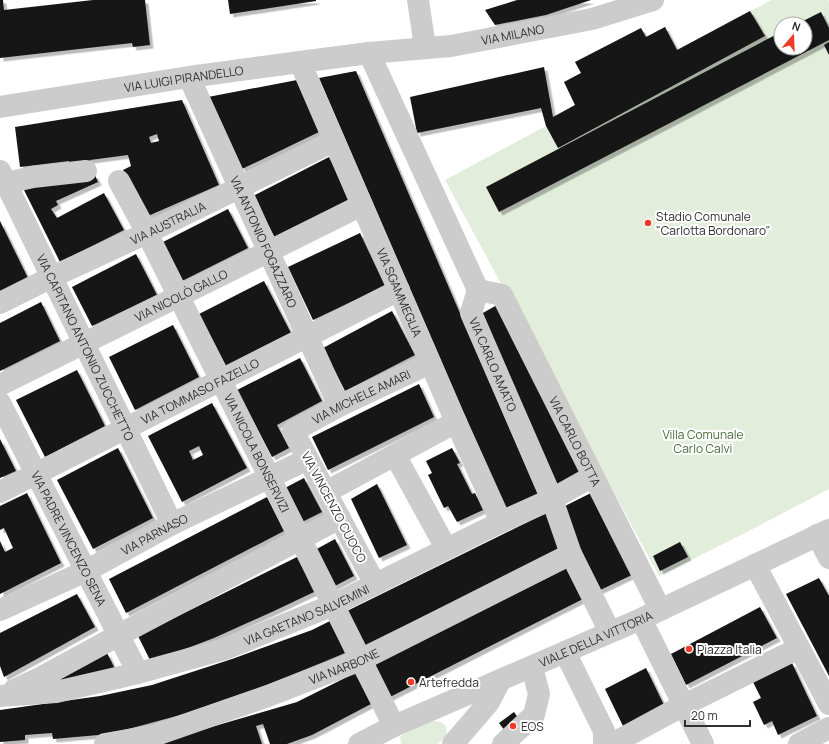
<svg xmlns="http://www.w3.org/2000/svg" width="829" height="744" viewBox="0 0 829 744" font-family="Manrope,sans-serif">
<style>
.green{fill:#e2eddc;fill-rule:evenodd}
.building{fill:#161616;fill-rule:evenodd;filter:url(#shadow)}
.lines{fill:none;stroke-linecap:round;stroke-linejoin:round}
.minor{stroke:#ccc;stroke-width:22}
.poi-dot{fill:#ef3a28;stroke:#fff;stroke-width:1.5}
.labels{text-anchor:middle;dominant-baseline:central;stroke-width:4;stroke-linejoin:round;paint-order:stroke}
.street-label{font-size:12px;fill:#2f2f2f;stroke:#fff}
.poi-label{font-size:12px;fill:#2f2f2f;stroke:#fff;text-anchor:start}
.park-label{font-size:12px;fill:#496d39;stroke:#fff}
</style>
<defs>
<filter id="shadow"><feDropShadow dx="3.5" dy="3.5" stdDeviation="0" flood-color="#0004"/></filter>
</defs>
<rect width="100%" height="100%" fill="#fff"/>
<g class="green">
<path d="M 771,0 L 828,0 L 829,2 L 829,489 L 743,534 L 659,576 L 445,180 L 546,126 L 545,122 L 575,105 L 564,82 L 581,73 L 575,62 L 641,28 L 646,37 L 665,27 L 678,50 ZM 781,24 L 805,24 L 805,48 L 781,48 Z"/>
<polygon points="429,720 441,722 446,726 447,735 438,744 401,744 400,737 419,724"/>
</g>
<g class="building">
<polygon points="0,0 3,0 4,10 93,0 145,0 150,45 133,47 132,43 0,58"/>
<polygon points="228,0 316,0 316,1 230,14"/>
<polygon points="517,0 591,0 546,15 495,25 485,10"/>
<polygon points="750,11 765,36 558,148 546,126 541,108 417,133 410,97 544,67 553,117 575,105 564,82 581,73 575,62 641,28 646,37 665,27 677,50"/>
<polygon points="821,12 829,28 829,40 499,212 486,187 781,32 781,48 805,48 805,24 797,24"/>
<polygon points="829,42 829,55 824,45"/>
<polygon points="356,71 538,495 505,509 319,78"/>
<polygon points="297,80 319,132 242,169 208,97"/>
<path d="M 182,100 L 219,185 L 148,216 L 123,170 L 131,166 L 128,155 L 90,160 L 91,164 L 69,168 L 69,161 L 20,167 L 15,127 ZM 157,134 L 159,141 L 151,143 L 149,137 Z"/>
<polygon points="329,157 350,199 275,238 253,196"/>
<polygon points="95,175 98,182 56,201 58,205 51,209 57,218 104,193 124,230 60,262 23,188"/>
<polygon points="228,209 248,248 182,281 163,242"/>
<polygon points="0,221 28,278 0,292"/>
<polygon points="360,233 385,286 313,320 288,267"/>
<polygon points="136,254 157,295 92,326 72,287"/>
<polygon points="264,281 291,333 226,366 199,314"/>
<polygon points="41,302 60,341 0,371 0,323"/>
<polygon points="497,305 585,472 557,488 481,314"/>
<polygon points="392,311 415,355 345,391 323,348"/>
<polygon points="173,325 199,377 135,410 109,357"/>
<polygon points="300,358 322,401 277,425 289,448 272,457 237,390"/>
<polygon points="77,370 105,426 45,457 16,400"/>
<polygon points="419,384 434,417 328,470 312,437"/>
<path d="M 212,403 L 247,468 L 182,502 L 148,436 ZM 199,446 L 203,455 L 193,460 L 189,451 Z"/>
<polygon points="0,439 16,471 0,478"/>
<polygon points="118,448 153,518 93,549 57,480"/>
<polygon points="452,448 460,463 457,464 472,494 475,493 483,510 457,522 448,506 444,508 428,475 432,473 426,461"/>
<polygon points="304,478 322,512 298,524 281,490"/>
<polygon points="377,484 407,545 379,558 351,499"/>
<polygon points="593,492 634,574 596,592 559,509"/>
<polygon points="27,493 61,563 0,594 0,541 5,552 13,548 4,528 0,530 0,506"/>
<polygon points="267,497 284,531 126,613 109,579"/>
<polygon points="546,513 563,548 361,647 345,612"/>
<polygon points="335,539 354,576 331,588 313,551"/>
<polygon points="680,542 688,557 660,571 653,556"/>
<polygon points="297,557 314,592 274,611 214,638 151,662 138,636"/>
<polygon points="567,568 583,599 388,698 371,666"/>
<polygon points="819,578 829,596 829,676 786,594"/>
<polygon points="77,594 95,627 4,677 0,666 0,633"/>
<polygon points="760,607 777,638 686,685 671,654"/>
<polygon points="330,621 345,653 326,661 262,687 184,714 110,734 53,739 52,733 25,735 25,740 0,742 0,710 100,696 152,685 232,659 312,630"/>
<polygon points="107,653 116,671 61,681 60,676"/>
<polygon points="792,663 817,716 778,735 772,721 764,725 753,702 761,698 753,682"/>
<polygon points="646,668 664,705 623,726 605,689"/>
<polygon points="355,673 371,704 312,735 287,744 270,744 263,724 256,726 262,744 153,744 297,702"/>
<polygon points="514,712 527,730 512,740 499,723"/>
</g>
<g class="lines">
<g class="minor">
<polyline points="418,0 425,47"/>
<path id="s1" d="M 369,53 L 478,290 L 471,313 L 552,499 L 571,554 L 610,632"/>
<path id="s2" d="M 300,62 L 456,422 L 501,522"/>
<path id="s3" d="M 189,77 L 339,406"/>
<path id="s4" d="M 0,107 L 189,77 L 300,62 L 369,53 L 451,46 L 592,19 L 653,0"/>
<path id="s5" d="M 0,171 L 172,524"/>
<path id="s6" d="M 119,181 L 147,233 L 394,726"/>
<polyline points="6,183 33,177 86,171"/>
<path id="s7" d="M 478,290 L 502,295 L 660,609"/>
<path id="s8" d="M 0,303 L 52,277 L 147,233 L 334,141"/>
<path id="s9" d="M 0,385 L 362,205"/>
<path id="s10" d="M 0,403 L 138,673"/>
<polyline points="395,455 446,548"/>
<path id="s11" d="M 0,492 L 399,290"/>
<polyline points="326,492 456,422"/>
<polyline points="817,535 829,558"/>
<polyline points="755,565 829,704"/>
<path id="s12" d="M 375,584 L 293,431 L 339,406 L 430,363"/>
<path id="s13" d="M 0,610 L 86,571 L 172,524 L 308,459"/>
<polyline points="641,619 703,744"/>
<polyline points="565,652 604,731 604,744"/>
<polyline points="14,690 40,678 119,635 340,518"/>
<path id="s14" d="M 0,696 L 56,692 L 138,673 L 225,649 L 333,605 L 501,522 L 552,499 L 593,476"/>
<path id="s15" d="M 105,744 L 156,735 L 268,696 L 361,660 L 571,554"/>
<path id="s16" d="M 359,744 L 394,726 L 641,619 L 829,530"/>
<polyline points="453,744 489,702 500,681"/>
<polyline points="503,744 534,715 539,694 532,667"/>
<polyline points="612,744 684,705 799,648"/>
<polyline points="799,744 829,728"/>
</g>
</g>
<g class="poi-dot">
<circle cx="648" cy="223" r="4"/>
<circle cx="689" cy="649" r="4"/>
<circle cx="411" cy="682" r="4"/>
<circle cx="513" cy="726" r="4"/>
</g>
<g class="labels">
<g class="street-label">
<text stroke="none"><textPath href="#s4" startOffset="518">VIA MILANO</textPath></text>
<text stroke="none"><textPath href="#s4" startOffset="186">VIA LUIGI PIRANDELLO</textPath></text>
<text stroke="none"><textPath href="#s8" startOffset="186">VIA AUSTRALIA</textPath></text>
<text stroke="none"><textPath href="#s3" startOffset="181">VIA ANTONIO FOGAZZARO</textPath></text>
<text stroke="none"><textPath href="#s2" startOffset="251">VIA SGAMMEGLIA</textPath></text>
<text stroke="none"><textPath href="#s9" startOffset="202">VIA NICOLÒ GALLO</textPath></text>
<text stroke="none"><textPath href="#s5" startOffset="196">VIA CAPITANO ANTONIO ZUCCHETTO</textPath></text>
<text stroke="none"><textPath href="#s1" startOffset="341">VIA CARLO AMATO</textPath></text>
<text stroke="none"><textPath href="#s11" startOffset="224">VIA TOMMASO FAZELLO</textPath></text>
<text stroke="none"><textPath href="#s12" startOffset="250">VIA MICHELE AMARI</textPath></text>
<text stroke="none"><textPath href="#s7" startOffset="188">VIA CARLO BOTTA</textPath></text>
<text stroke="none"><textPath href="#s6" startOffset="305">VIA NICOLA BONSERVIZI</textPath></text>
<text transform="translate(334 507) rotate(62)">VIA VINCENZO CUOCO</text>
<text stroke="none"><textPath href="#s13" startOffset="172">VIA PARNASO</textPath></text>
<text stroke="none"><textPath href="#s10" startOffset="152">VIA PADRE VINCENZO SENA</textPath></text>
<text stroke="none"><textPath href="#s14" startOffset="319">VIA GAETANO SALVEMINI</textPath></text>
<text stroke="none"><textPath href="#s16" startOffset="259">VIALE DELLA VITTORIA</textPath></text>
<text stroke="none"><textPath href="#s15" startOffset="252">VIA NARBONE</textPath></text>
</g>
<g class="poi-label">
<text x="656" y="216">Stadio Comunale<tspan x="656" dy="14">"Carlotta Bordonaro"</tspan></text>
<text x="697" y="649">Piazza Italia</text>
<text x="419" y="682">Artefredda</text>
<text x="521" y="726">EOS</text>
</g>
<g class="park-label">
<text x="703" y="434">Villa Comunale<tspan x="703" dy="14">Carlo Calvi</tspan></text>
</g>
</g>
<g transform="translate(793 36) rotate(19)"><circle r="19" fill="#ffffff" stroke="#acacac"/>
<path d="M0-3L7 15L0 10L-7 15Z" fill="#ef3a28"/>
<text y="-6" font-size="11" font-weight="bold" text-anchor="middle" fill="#2f2f2f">N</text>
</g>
<path d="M685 720v6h65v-6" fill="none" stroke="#2f2f2f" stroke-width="2"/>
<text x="691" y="720" font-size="12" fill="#2f2f2f" stroke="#ffffff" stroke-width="3" paint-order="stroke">20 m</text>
</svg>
